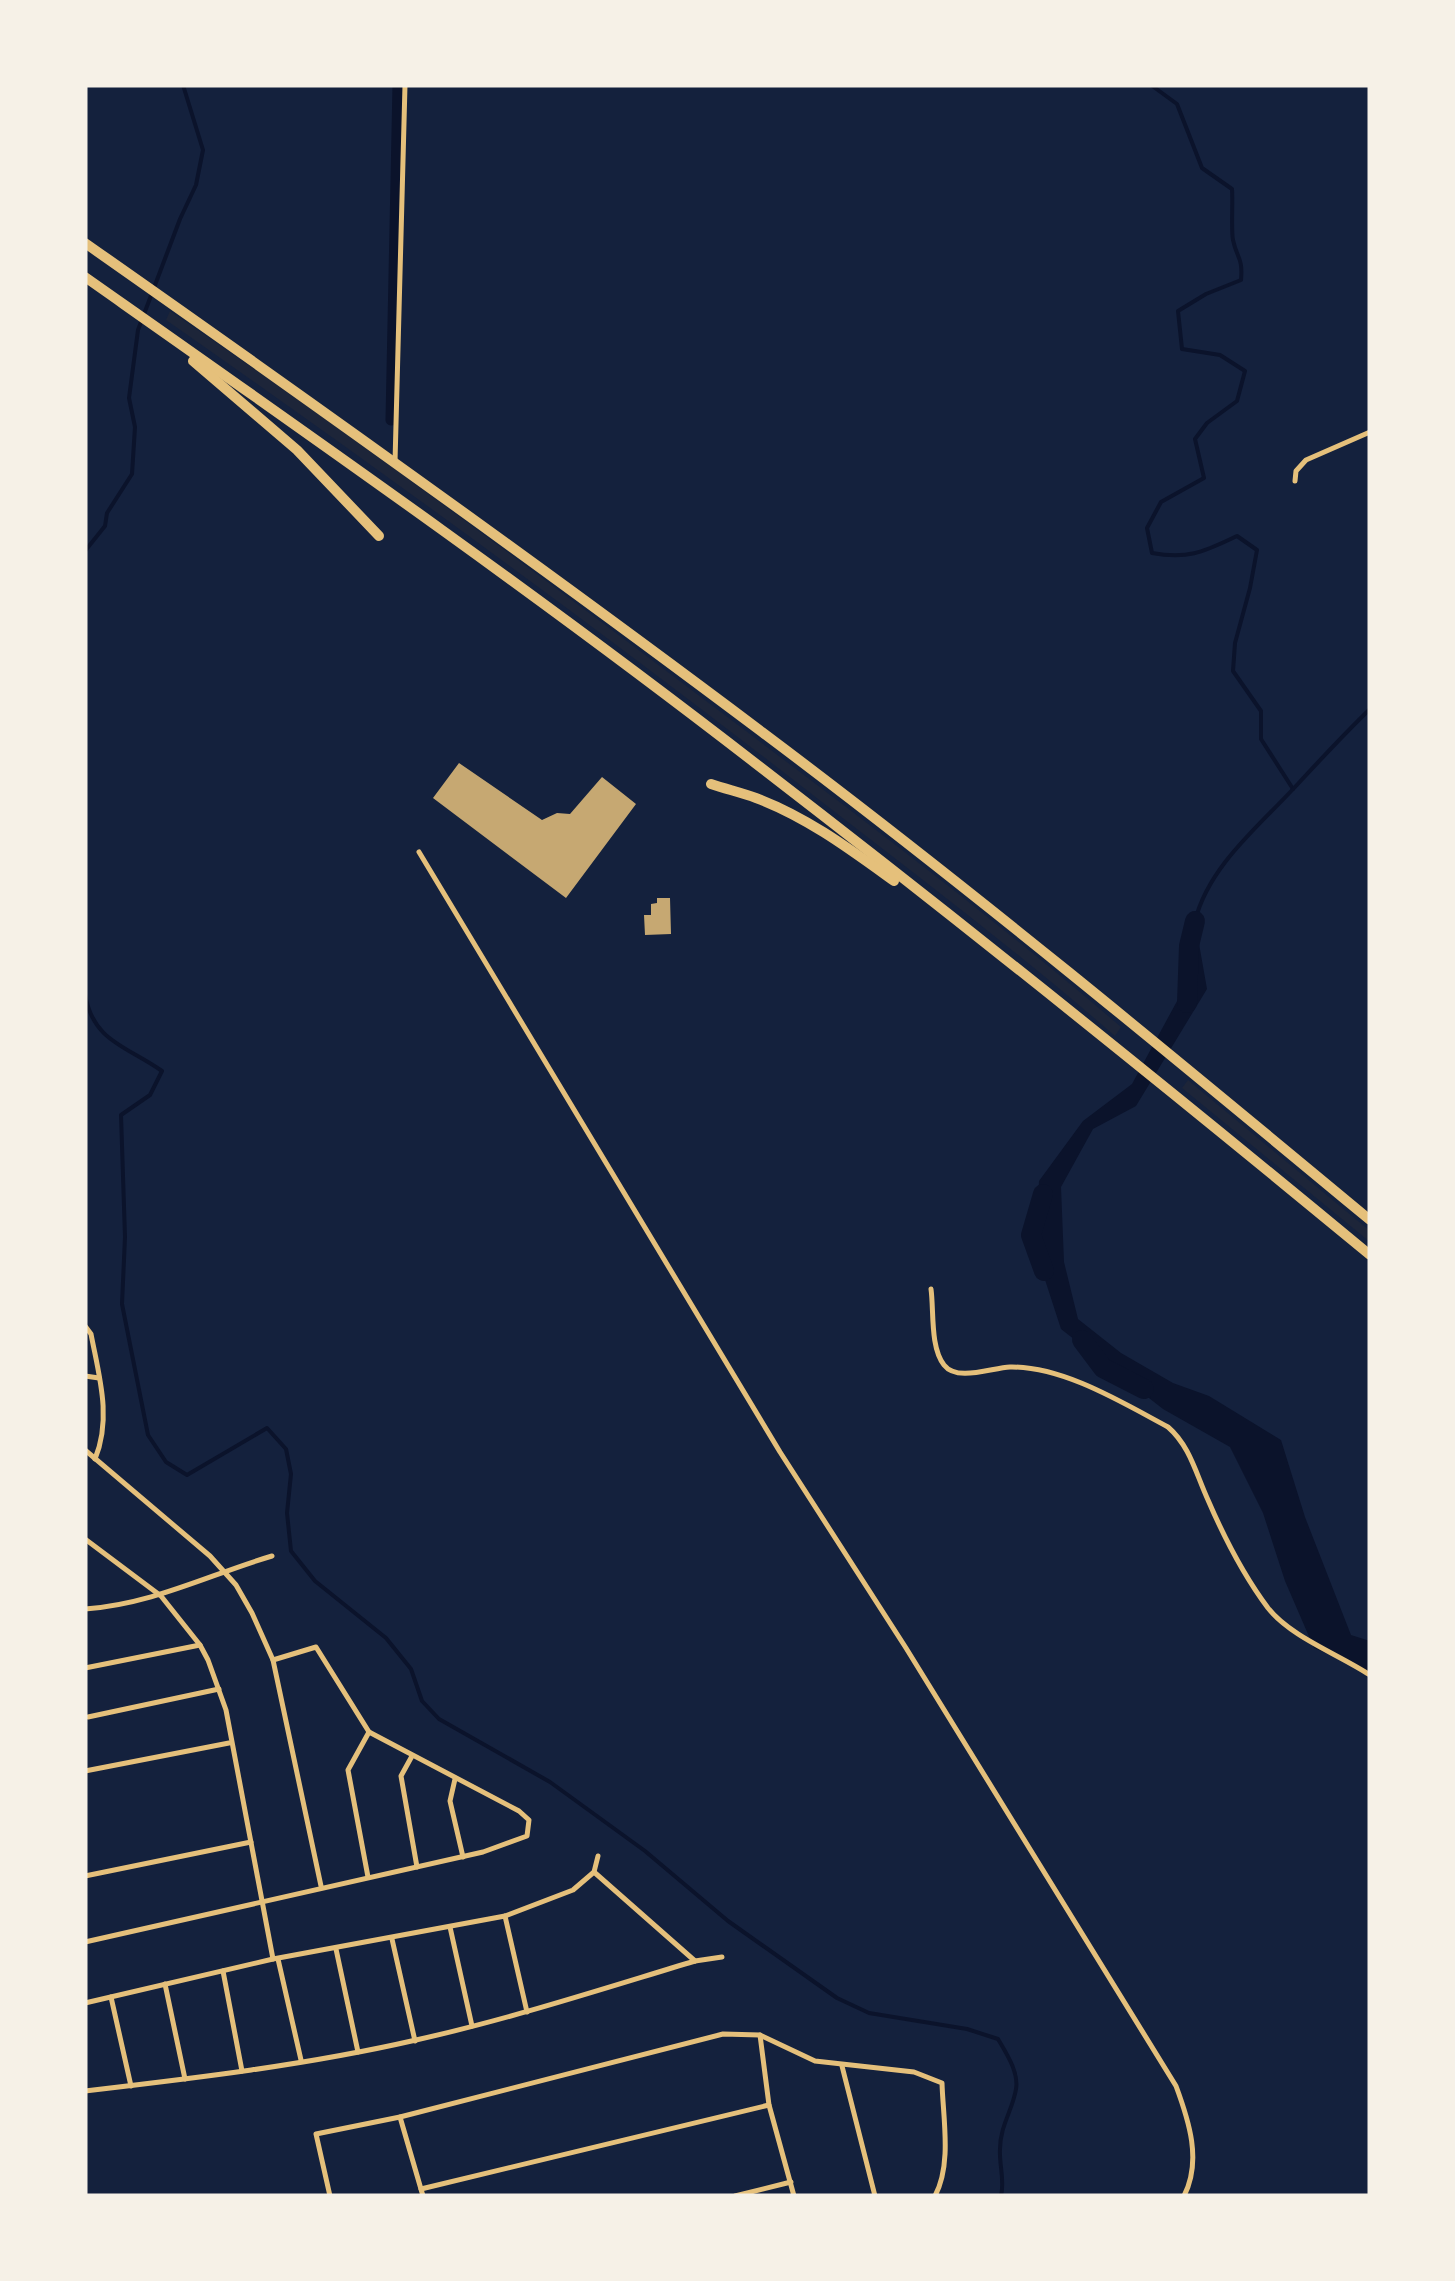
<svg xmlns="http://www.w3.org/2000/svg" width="1455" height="2281" viewBox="0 0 1455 2281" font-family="Karla,sans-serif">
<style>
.green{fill:#1d2539}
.water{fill:#0b132b}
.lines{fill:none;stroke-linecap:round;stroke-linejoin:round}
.stream{stroke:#0b132b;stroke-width:4}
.canal{stroke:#0b132b;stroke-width:11}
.river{stroke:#0b132b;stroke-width:20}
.building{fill:#c6a872}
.minor{stroke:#e5c07b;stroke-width:5}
.motorway{stroke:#e5c07b;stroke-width:10}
</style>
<rect width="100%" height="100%" fill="#14213d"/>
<g class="green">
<path d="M 170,311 C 362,442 549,582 734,722 C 865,821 996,920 1121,1027 L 1115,1036 C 1023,956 927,883 831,809 C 614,640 391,477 166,320 Z"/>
<polygon points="1188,1080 1370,1231 1370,1242 1182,1088"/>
</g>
<polygon class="water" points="1195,921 1207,989 1136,1106 1093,1129 1061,1187 1064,1262 1078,1319 1121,1353 1173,1383 1209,1396 1281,1440 1305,1517 1351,1635 1370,1641 1370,1672 1314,1648 1285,1581 1263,1513 1230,1447 1163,1409 1061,1329 1035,1249 1039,1181 1083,1121 1132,1084 1195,968"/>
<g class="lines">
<g class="stream">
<path d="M 1151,85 L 1177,104 L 1202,168 L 1232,189 C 1233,202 1231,231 1233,240 C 1237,259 1243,257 1241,280 L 1206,294 L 1178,311 L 1182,349 L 1220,355 L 1245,371 L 1237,401 L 1207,423 L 1195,439 L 1204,478 L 1161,502 L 1147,528 L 1152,553 C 1189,560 1205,551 1237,536 L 1257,550 L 1250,588 L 1235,643 L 1233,671 L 1261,711 L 1261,739 L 1293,789"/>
<polyline points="85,551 105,526 107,513 132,474 135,427 129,398 138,330 180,219 196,185 203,150 183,85"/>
<path d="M 1195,921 C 1209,866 1258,827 1295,787 C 1320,760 1344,734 1370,709"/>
<path d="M 85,994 C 93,1042 127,1046 162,1071 L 150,1095 L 121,1115 L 125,1237 L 122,1304 L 148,1435 L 166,1462 L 187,1475 L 267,1428 L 286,1449 L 291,1474 L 287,1513 L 291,1551 L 315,1581 L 386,1638 L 411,1669 L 422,1701 L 439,1719 L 550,1782 L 645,1851 L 728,1921 L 837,1998 L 869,2013 L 967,2029 L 998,2039 C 1006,2053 1019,2072 1016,2089 C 1013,2109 1000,2126 1000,2149 C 999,2165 1005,2181 1001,2196"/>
</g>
<polyline class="canal" points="391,420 398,85"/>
<g class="river">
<polyline points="1187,1003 1189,946 1195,921"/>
<polyline points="1043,1194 1031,1235 1044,1271"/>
<polyline points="1082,1340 1103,1368 1144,1389"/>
</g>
</g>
<g class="building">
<polygon points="459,763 542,820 557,813 570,814 602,777 636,804 566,898 433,798"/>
<polygon points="657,898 670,898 671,934 645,935 644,915 651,915 651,904 657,903"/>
</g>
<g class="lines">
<g class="minor">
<polyline points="395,462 405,85"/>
<polyline points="1295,481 1296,471 1306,460 1370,432"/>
<path d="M 419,852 L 780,1452 L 906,1648 L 1176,2086 C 1189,2121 1202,2161 1184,2196"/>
<path d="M 931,1289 C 934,1311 930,1347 944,1365 C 957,1382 991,1368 1010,1367 C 1063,1366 1123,1403 1168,1427 C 1190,1446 1196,1474 1208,1500 C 1224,1537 1244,1576 1268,1608 C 1291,1637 1338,1654 1370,1675"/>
<path d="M 85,1326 L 91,1334 C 99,1376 112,1418 95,1459"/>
<polyline points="85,1376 99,1378"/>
<polyline points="85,1450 210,1556 236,1585 252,1613 273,1660 321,1886"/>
<polyline points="85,1539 161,1596 200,1645 208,1660 226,1710 273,1959"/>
<path d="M 85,1609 C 153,1604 208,1575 272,1556"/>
<polyline points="85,1668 200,1645"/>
<polyline points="88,1717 219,1689"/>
<polyline points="412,1756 401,1776 417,1867"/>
<polyline points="85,1771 229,1743"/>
<polyline points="455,1779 450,1801 463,1857"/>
<polyline points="594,1872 695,1961"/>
<polyline points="85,1876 251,1842"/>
<polyline points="368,1877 348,1770 369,1732"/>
<polyline points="505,1916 527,2012"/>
<polyline points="450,1927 472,2026"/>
<polyline points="392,1939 415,2041"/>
<polyline points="85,1942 483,1852 527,1836 529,1820 519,1811 369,1732 316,1647 273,1660"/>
<polyline points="336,1949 358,2052"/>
<polyline points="278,1959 301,2060"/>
<polyline points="223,1971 242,2071"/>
<polyline points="165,1984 185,2079"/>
<polyline points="111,1997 131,2086"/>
<polyline points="85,2003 273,1959 505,1916 573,1890 594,1872 598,1856"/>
<polyline points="760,2035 769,2105 794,2196"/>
<polyline points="842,2066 875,2196"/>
<path d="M 85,2091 C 196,2078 307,2065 416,2040 C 510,2019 602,1989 695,1961 L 722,1957"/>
<polyline points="400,2117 423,2196"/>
<polyline points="421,2189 769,2105"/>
<path d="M 330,2196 L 316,2134 L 400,2117 L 723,2034 L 760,2035 L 815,2061 L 914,2072 L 942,2083 C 943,2118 952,2164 935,2196"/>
<polyline points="735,2196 791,2182"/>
</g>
<g class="motorway">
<path d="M 85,243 C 313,403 540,565 762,732 C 970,888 1170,1054 1370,1220"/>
<path d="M 85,277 C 311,436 537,594 755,763 C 963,923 1168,1088 1370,1255"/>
<polyline points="193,361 297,450 379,536"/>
<path d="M 711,784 C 726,789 742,793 756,798 C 807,817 851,850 894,881"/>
</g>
</g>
<rect width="1455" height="2281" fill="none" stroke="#f6f1e7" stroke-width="175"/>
</svg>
